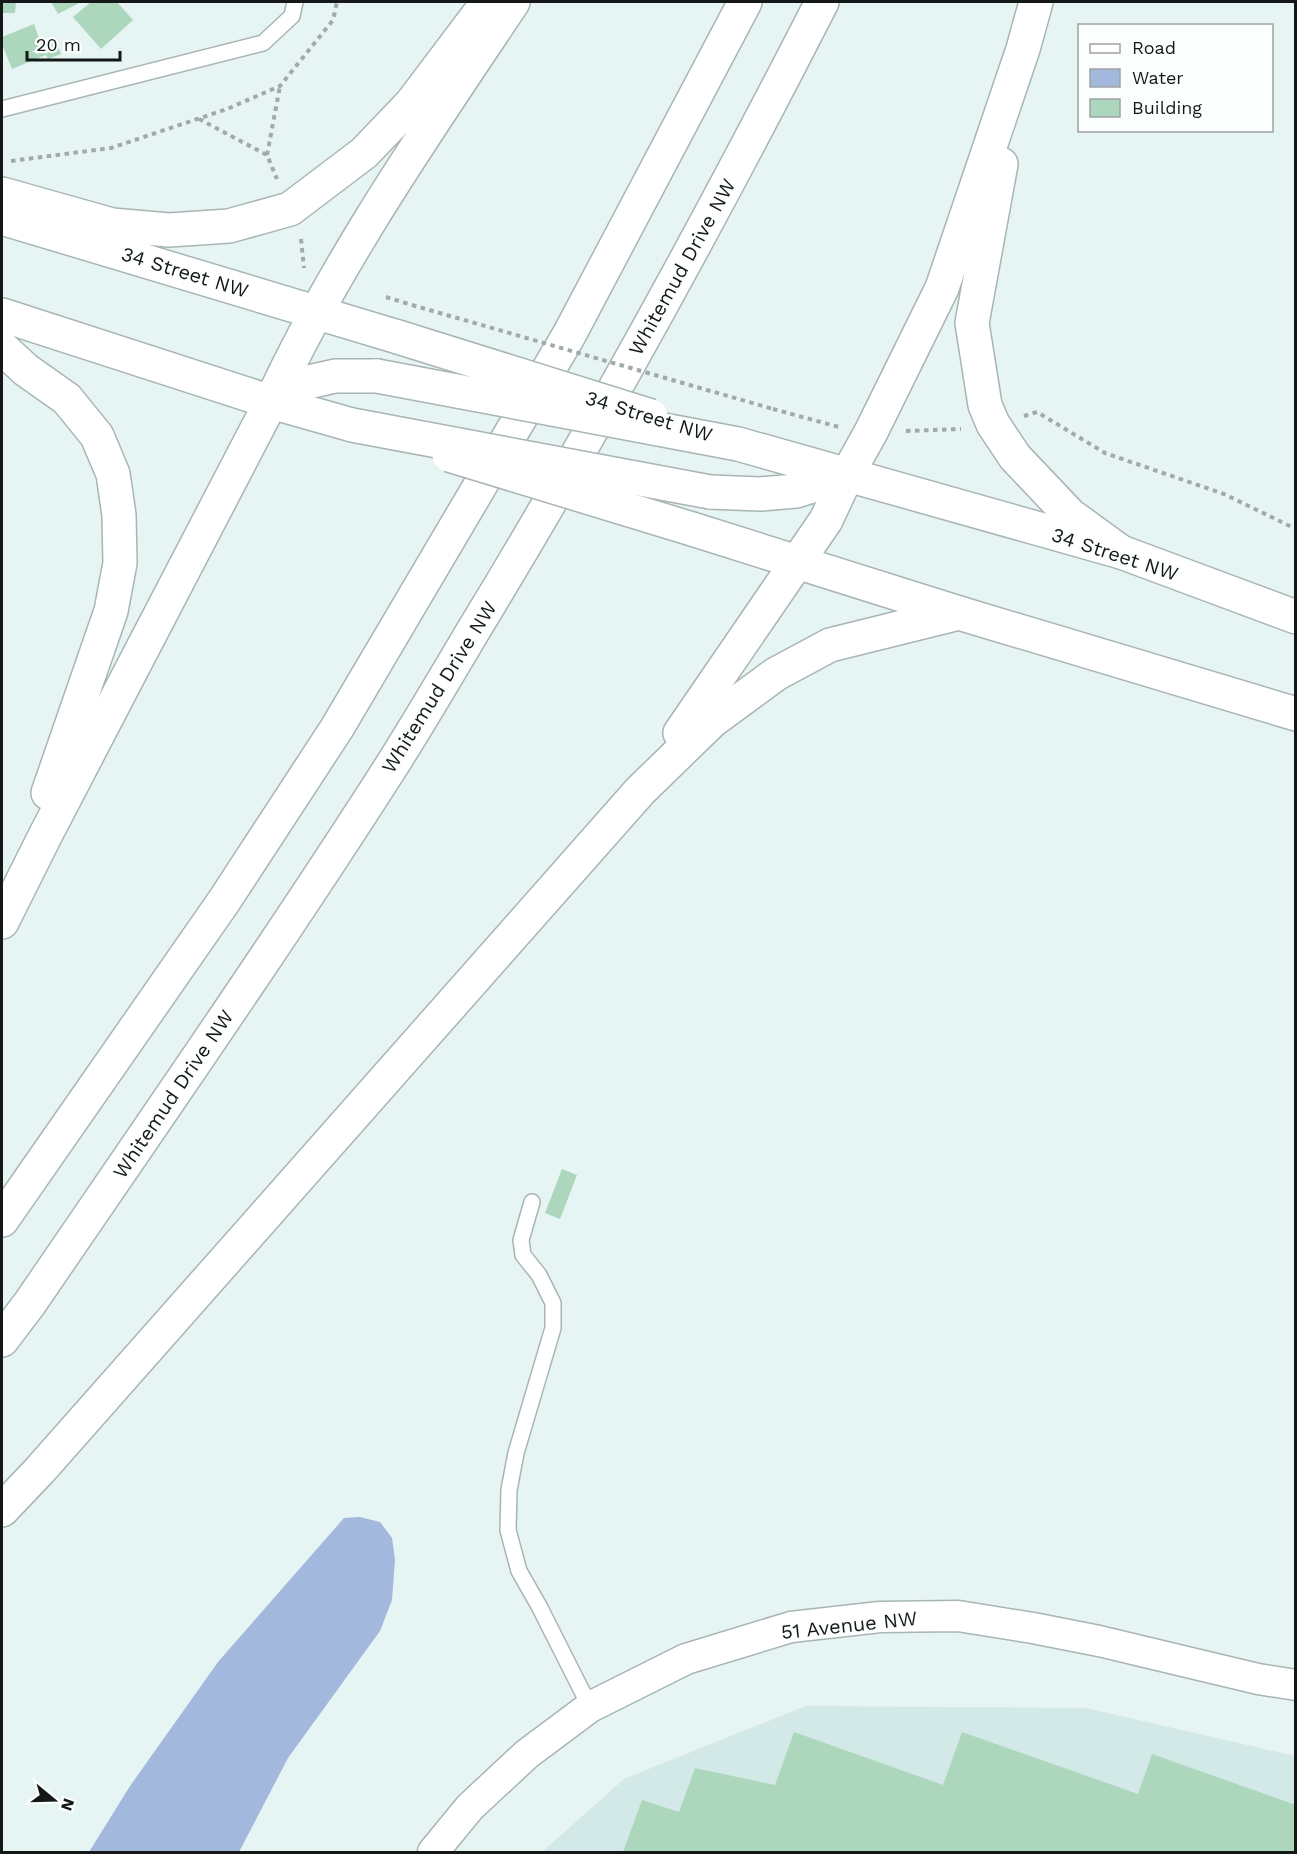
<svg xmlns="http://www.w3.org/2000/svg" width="1297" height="1854" viewBox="0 0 1297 1854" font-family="'Work Sans',sans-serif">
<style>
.built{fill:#d2e9e8}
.water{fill:#a2b9dd}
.building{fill:#add7bd}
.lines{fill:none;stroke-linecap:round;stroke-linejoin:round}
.service-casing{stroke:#a7b5b4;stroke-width:18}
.minor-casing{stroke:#a7b5b4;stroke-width:33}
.secondary-casing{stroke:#a7b5b4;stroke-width:36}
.motorway-casing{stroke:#a7b5b4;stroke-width:36}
.path{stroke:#9faaa9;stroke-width:4;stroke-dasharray:4.5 4.5;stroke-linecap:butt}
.service{stroke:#fff;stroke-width:15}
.minor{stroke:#fff;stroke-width:30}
.secondary{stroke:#fff;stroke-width:33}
.motorway{stroke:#fff;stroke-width:33}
.secondary-bridge-casing{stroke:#a7b5b4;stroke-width:36;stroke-linecap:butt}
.motorway-bridge-casing{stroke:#a7b5b4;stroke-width:36;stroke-linecap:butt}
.path-bridge{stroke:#9faaa9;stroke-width:4;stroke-dasharray:4.5 4.5;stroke-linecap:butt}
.secondary-bridge{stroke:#fff;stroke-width:33}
.motorway-bridge{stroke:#fff;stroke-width:33}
.labels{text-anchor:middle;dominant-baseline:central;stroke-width:4.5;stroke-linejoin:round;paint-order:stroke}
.street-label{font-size:20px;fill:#141918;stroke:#fcfefe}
</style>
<rect width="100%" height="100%" fill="#e6f4f3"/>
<polygon class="built" points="806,1706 1086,1708 1295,1756 1295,1852 542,1852 624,1779"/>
<polygon class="water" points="360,1517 380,1522 392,1538 395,1560 392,1600 380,1631 288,1758 239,1852 89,1852 130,1786 218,1662 344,1518"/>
<g class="building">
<polygon points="2,2 16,2 15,13 2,13"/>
<polygon points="51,2 81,2 58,14"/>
<polygon points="91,2 117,2 133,20 101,49 73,17"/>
<polygon points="34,24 41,44 55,38 61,54 48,59 46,55 12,69 2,44 2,37"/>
<polygon points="562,1169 577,1175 560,1219 545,1213"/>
<polygon points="794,1732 943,1785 962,1732 1138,1794 1152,1754 1296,1805 1296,1852 623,1852 642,1800 679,1812 695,1768 775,1785"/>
</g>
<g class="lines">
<g class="service-casing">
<g id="service">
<polyline points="2,109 263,43 292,16 295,2"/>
<polyline points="532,1202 521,1240 523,1255 539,1275 553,1303 553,1328 516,1453 509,1490 508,1530 519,1571 539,1606 590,1707"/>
</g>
</g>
<g class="minor-casing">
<polyline id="minor" points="433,1852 470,1807 527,1754 590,1707 686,1659 791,1627 880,1617 958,1616 1033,1628 1099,1641 1258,1679 1296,1685"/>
</g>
<g class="secondary-casing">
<g id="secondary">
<polyline points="2,218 398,337"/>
<polyline points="2,315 271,402 352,425"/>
<polyline points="738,444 1121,552 1296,617"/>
<polyline points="692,529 959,613 1296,714"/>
</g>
</g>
<g class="motorway-casing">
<g id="motorway">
<polyline points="1001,164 972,323 985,405 993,424 1015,457 1070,515 1121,552"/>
<polyline points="2,194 112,225 169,230 229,226 290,209 364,153 411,104 488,2"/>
<polyline points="2,348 26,370 67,399 97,436 113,474 119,515 120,563 111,611 48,793"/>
<polyline points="271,402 304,383 335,376 377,376"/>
<polyline points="710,492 760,494 796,491 847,475"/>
<polyline points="680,733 826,520 847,475 871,432 942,288 1023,49 1036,2"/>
<path d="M 2,922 L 46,834 L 271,402 C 337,260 427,131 513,2"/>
<polyline points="2,1220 224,901 337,728 569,335 745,2"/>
<path d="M 2,1340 L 30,1303 C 153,1123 277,945 394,762 C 421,719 447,675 473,631 C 598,426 713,215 822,2"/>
<polyline points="2,1510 40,1470 640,791 712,721 776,674 830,645 959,613"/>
</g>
</g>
<g class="path">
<polyline points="199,119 267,155 277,179"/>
<polyline points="267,155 280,86"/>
<polyline points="11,161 111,148 227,109 280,86 333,20 337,2"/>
<polyline points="301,239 304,268"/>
<polyline points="386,297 412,305"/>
<polyline points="773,409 839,427"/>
<polyline points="1024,416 1037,412 1105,453 1224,494 1296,529"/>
<polyline points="906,431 961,429"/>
</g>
<use href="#service" class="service"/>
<use href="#minor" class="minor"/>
<use href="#secondary" class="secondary"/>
<use href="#motorway" class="motorway"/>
<g class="secondary-bridge-casing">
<g id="secondary-bridge">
<polyline points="398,337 651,416"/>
<polyline points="449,455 692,529"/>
</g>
</g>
<g class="motorway-bridge-casing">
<g id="motorway-bridge">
<polyline points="377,376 738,444"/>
<polyline points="352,425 710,492"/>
</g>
</g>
<polyline class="path-bridge" points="412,305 773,409"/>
<use href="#secondary-bridge" class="secondary-bridge"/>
<use href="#motorway-bridge" class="motorway-bridge"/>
</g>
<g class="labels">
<g class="street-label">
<text transform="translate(682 267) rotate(-61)">Whitemud Drive NW</text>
<text transform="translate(185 272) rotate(17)">34 Street NW</text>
<text transform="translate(649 416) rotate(17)">34 Street NW</text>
<text transform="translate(1115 554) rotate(18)">34 Street NW</text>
<text transform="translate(439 687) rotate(-58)">Whitemud Drive NW</text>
<text transform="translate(173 1094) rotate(-56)">Whitemud Drive NW</text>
<text transform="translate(849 1625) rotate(-6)">51 Avenue NW</text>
</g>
</g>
<rect width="1297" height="1854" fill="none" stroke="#141918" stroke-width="6"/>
<rect x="1078" y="24" width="195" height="108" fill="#fcfefe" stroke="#9fa2a2" stroke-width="1.5"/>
<rect x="1090" y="44" width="30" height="9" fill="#ffffff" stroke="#9fa2a2" stroke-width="1.5"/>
<text x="1132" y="54" font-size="18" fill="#141918">Road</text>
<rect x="1090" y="69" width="30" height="18" fill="#a2b9dd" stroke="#9fa2a2" stroke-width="1.5"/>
<text x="1132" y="84" font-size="18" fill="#141918">Water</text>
<rect x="1090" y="99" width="30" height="18" fill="#add7bd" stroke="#9fa2a2" stroke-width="1.5"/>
<text x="1132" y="114" font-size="18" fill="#141918">Building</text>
<g transform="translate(54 1800) rotate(109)" stroke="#fcfefe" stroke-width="4.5" paint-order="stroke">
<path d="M0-4.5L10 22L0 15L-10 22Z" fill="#141918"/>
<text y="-9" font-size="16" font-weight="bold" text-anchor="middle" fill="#141918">N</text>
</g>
<path d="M27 51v9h93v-9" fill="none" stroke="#141918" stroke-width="3"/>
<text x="36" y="51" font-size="18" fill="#141918" stroke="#fcfefe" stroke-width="4.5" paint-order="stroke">20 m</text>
</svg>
